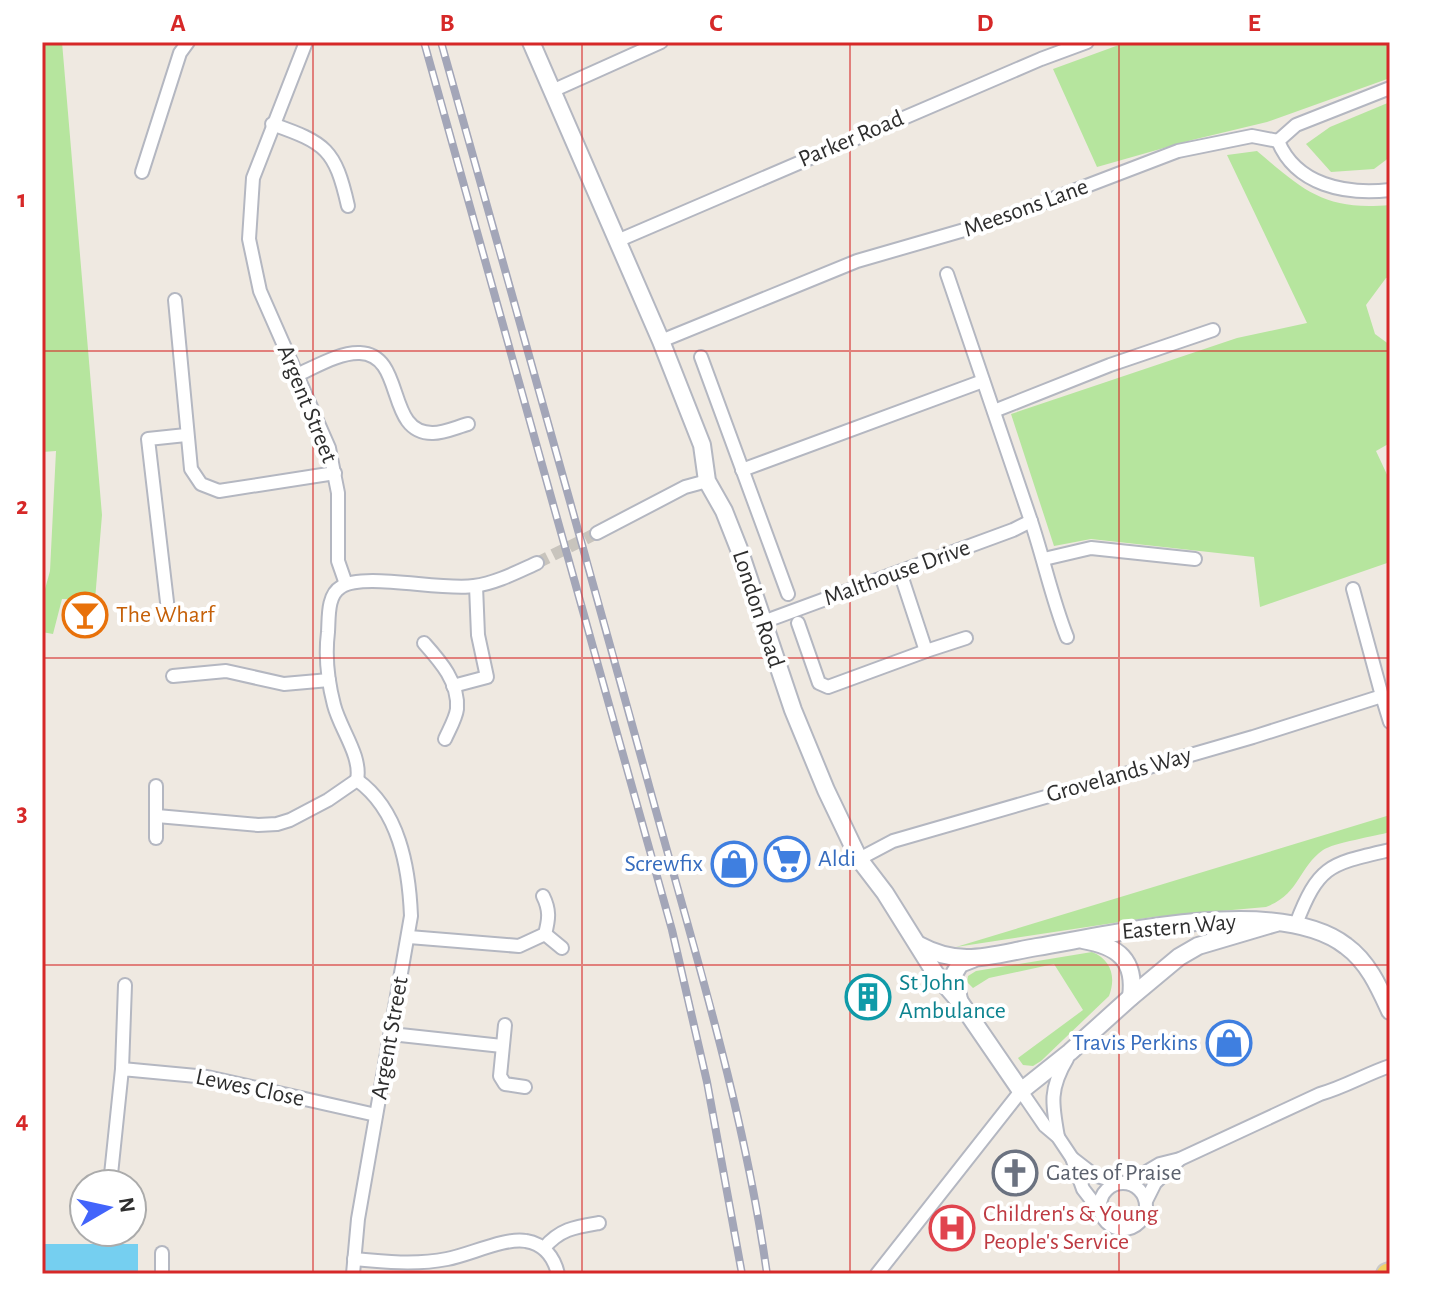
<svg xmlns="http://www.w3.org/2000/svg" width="1432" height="1316" viewBox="0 0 1432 1316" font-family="'Alegreya Sans',sans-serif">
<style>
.green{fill:#b6e59e}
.water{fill:#75cff0}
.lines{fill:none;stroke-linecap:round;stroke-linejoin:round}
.minor-tunnel{stroke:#c8c4bd;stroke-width:12;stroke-dasharray:12 6;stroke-linecap:butt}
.minor-casing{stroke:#b4b7c1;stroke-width:16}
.tertiary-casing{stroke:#b4b7c1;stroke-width:20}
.primary-casing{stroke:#c9c9c9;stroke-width:24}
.minor{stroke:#fff;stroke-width:12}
.tertiary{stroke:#fff;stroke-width:16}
.primary{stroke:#f2d163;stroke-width:20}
.rail-casing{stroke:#a3a6b8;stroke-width:8}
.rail{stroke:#fff;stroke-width:5;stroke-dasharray:15;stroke-linecap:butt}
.grid{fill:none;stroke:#d62828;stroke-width:2;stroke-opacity:0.55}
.labels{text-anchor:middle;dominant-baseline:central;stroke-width:8;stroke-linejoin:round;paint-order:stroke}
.street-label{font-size:24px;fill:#2e2e2e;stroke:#fff}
.food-label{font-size:24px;fill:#c56008;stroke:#fff;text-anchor:start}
.shop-label{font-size:24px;fill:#366cbe;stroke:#fff;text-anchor:end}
.culture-label{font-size:24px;fill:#0d838f;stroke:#fff;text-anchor:start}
.worship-label{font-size:24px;fill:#5b616d;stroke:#fff;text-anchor:start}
.health-label{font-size:24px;fill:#be3a42;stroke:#fff;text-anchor:start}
.neatline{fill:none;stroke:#d62828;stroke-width:3}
.grid-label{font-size:26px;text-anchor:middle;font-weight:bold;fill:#d62828}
</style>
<rect width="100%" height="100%" fill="#efe9e1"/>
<g class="green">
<polygon points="42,42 62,42 102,515 95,600 62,599 53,634 42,632 42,600 50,571 56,451 42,452"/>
<polygon points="1127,42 1390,42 1390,78 1267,122 1192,140 1097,167 1053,69"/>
<polygon points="1390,102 1390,157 1374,169 1331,172 1306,144 1330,127"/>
<path d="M 1257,151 C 1304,191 1325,211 1390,205 L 1390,277 L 1386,278 L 1366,305 L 1375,334 L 1390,345 L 1390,443 L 1376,451 L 1390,481 L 1390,562 L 1260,607 L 1254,557 L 1091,539 L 1054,546 L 1011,414 L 1237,338 L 1307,323 L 1227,155 Z"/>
<path d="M 1390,815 L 1390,832 C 1376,836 1333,843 1323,850 C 1298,868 1300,894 1266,907 L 1153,917 L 956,947 Z"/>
<path d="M 1092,952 C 1112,960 1116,978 1109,996 L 1041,1061 L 1033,1066 L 1023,1065 L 1018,1058 L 1083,1010 L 1054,964 L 989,978 L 973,988 L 967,982 L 968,976 L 976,971 Z"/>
</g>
<rect class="water" x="42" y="1244" width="96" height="30"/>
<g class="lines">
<polyline class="minor-tunnel" points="537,563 597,533"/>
<g class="minor-casing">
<g id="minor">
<polyline points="306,42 253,178 249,239 260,291 329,448 338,493 338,561 346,584"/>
<polyline points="552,91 661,42"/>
<path d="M 272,124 C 326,143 335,149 348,206"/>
<path d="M 1278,141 C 1296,185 1345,195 1390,190"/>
<polyline points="1278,141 1296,125 1390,88"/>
<polyline points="142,172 180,53 188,42"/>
<polyline points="617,241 1041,59 1087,42"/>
<path d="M 947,274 L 1031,521 C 1044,560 1052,599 1067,637"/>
<polyline points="175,300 191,469 201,484 219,491 335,473"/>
<polyline points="661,341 857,261 992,222 1178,151 1252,136 1278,141"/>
<polyline points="701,357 788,594"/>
<path d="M 297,375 C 315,367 340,352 360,353 C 406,355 385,434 433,433 C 444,433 457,427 468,424"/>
<polyline points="994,411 1110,365 1213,330"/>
<polyline points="742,470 983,381"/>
<polyline points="597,533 685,487 707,481"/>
<polyline points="1044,559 1091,548 1195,559"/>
<polyline points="900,572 926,651 966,638"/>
<polyline points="167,602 148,439 186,435"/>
<polyline points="763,622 1013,530 1031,521"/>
<polyline points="798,623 819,683 828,687 926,651"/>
<path d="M 424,643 C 440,661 459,682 457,709 C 456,718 449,730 445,739"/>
<polyline points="173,676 226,671 284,684 329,680"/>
<polyline points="453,686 487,677 478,635 476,586"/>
<polyline points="1382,696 1390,722"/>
<path d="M 357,780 C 362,756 340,729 334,705 C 328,682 325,656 328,632 C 329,618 327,595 341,587 C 363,572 441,591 474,586 C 496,583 517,572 537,563"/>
<polyline points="157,816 258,825 277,824 290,820 328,800 357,780"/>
<polyline points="156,838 156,786"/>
<polyline points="859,859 893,841 1253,737 1382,696 1353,589"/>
<path d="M 1296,924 C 1319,864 1330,864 1390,850"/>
<polyline points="545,934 562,948"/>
<path d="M 409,937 L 519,946 L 545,934 C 549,919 550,910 543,896"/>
<polyline points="505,1025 500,1076 505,1084 525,1087"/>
<polyline points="391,1034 502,1046"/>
<polyline points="122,1069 125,985"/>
<path d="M 1058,1137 C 1052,1104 1049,1089 1067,1059"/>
<polyline points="1072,1158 1094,1175 1121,1183"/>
<circle cx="1123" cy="1206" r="23"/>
<path d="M 1128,1183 L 1160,1164 L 1180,1159 L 1320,1094 C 1345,1087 1366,1074 1390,1066"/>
<polyline points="110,1184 122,1069 207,1077 376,1115"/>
<polyline points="1146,1201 1155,1183 1180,1159"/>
<polyline points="105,1238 106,1232"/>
<path d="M 544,1248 C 560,1229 575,1227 599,1223"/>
<polyline points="162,1253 162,1274"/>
<path d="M 354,1259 C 384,1262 417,1265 447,1259 C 469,1255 506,1237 526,1241 C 544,1244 554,1257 558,1274"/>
<path d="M 353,1274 L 358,1219 L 411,916 C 409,867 399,810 357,780"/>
<polyline points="877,1274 1021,1091 1045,1126 1058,1137 1072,1158 1083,1189 1100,1211"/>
</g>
</g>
<g class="tertiary-casing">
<g id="tertiary">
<polyline points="531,42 661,341 702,445 707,481 724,511 739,549 793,710 826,790 859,859 885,893 935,973 960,1002 1021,1091 1070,1052 1131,997 1179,957 1198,946 1276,923"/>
<path d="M 1083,940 C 1118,946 1136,960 1131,997"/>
<path d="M 919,945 C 961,968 991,955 1037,947 C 1115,934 1279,894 1346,946 C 1368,962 1379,987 1390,1011"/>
<polyline points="959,1000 954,974 960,964 973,959"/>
</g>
</g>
<g class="primary-casing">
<polyline id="primary" points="1387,1274 1390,1273"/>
</g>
<use href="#minor" class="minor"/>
<use href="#tertiary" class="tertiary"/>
<use href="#primary" class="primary"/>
<g class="rail-casing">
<g id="rail">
<polyline points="424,42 672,930 707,1082 742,1274"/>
<path d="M 441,42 C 510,289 580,535 648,782 C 692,943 744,1108 767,1274"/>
</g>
</g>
<use href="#rail" class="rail"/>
</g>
<path class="grid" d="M 313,42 L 313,1274M 582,42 L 582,1274M 850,42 L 850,1274M 1119,42 L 1119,1274M 42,351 L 1390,351M 42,658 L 1390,658M 42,965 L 1390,965"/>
<defs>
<g id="bar-ring" transform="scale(2.3)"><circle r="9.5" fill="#fff" stroke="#e8710a" stroke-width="1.5"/><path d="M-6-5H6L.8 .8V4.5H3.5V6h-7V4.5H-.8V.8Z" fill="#e8710a"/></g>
<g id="supermarket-ring" transform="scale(2.3)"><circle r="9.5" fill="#fff" stroke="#3f7fe0" stroke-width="1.5"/><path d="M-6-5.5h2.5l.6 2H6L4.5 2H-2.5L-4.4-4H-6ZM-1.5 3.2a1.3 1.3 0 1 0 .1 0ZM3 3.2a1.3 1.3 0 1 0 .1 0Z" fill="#3f7fe0"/></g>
<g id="shop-ring" transform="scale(2.3)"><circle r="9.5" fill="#fff" stroke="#3f7fe0" stroke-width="1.5"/><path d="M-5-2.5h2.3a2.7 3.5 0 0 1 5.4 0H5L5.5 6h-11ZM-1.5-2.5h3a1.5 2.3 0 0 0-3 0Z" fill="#3f7fe0"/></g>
<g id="building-ring" transform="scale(2.3)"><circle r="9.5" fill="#fff" stroke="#0f9aa8" stroke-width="1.5"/><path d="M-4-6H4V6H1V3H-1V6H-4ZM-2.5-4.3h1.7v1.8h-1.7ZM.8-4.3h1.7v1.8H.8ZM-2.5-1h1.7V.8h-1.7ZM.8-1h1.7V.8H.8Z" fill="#0f9aa8"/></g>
<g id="church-ring" transform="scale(2.3)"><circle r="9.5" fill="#fff" stroke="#6b7280" stroke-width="1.5"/><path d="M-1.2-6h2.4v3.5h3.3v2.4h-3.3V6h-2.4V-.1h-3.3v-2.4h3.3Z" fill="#6b7280"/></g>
<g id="hospital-ring" transform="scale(2.3)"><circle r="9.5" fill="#fff" stroke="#e0444e" stroke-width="1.5"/><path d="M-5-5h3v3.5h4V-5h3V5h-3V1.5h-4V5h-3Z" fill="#e0444e"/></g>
</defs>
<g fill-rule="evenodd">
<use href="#bar-ring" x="85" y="615"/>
<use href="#supermarket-ring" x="787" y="859"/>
<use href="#shop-ring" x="734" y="864"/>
<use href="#building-ring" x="868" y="997"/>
<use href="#shop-ring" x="1229" y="1043"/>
<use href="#church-ring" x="1015" y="1173"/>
<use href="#hospital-ring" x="952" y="1228"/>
</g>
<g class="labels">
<g class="street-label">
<text transform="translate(851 139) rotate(-23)">Parker Road</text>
<text transform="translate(1026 208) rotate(-20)">Meesons Lane</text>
<text transform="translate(307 404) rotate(68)">Argent Street</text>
<text transform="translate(897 573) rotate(-20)">Malthouse Drive</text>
<text transform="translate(758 609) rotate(72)">London Road</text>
<text transform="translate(1119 775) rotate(-16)">Grovelands Way</text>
<text transform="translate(1179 927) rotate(-5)">Eastern Way</text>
<text transform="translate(390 1038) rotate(-80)">Argent Street</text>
<text transform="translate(250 1088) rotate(12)">Lewes Close</text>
</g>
<g class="food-label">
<text x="116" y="615">The Wharf</text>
</g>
<g class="shop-label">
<text x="818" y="859" text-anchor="start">Aldi</text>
<text x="703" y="864">Screwfix</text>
<text x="1198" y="1043">Travis Perkins</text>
</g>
<g class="culture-label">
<text x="899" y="983">St John<tspan x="899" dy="28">Ambulance</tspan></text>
</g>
<g class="worship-label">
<text x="1046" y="1173">Gates of Praise</text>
</g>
<g class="health-label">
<text x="983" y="1214">Children's &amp; Young<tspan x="983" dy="28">People's Service</tspan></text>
</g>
</g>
<rect width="1432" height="1316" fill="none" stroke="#ffffff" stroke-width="88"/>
<g transform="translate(108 1208) rotate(81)"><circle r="38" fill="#ffffff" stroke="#ababab" stroke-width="2"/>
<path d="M0-6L14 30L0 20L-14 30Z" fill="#4264fb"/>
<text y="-12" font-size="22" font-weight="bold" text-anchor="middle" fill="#2e2e2e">N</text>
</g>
<rect x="44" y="44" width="1344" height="1228" class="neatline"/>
<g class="grid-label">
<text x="178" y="31">A</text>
<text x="447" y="31">B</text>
<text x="716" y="31">C</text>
<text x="985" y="31">D</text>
<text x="1254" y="31">E</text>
<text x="22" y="207">1</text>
<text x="22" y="514">2</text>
<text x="22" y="821">3</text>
<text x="22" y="1128">4</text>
</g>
</svg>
